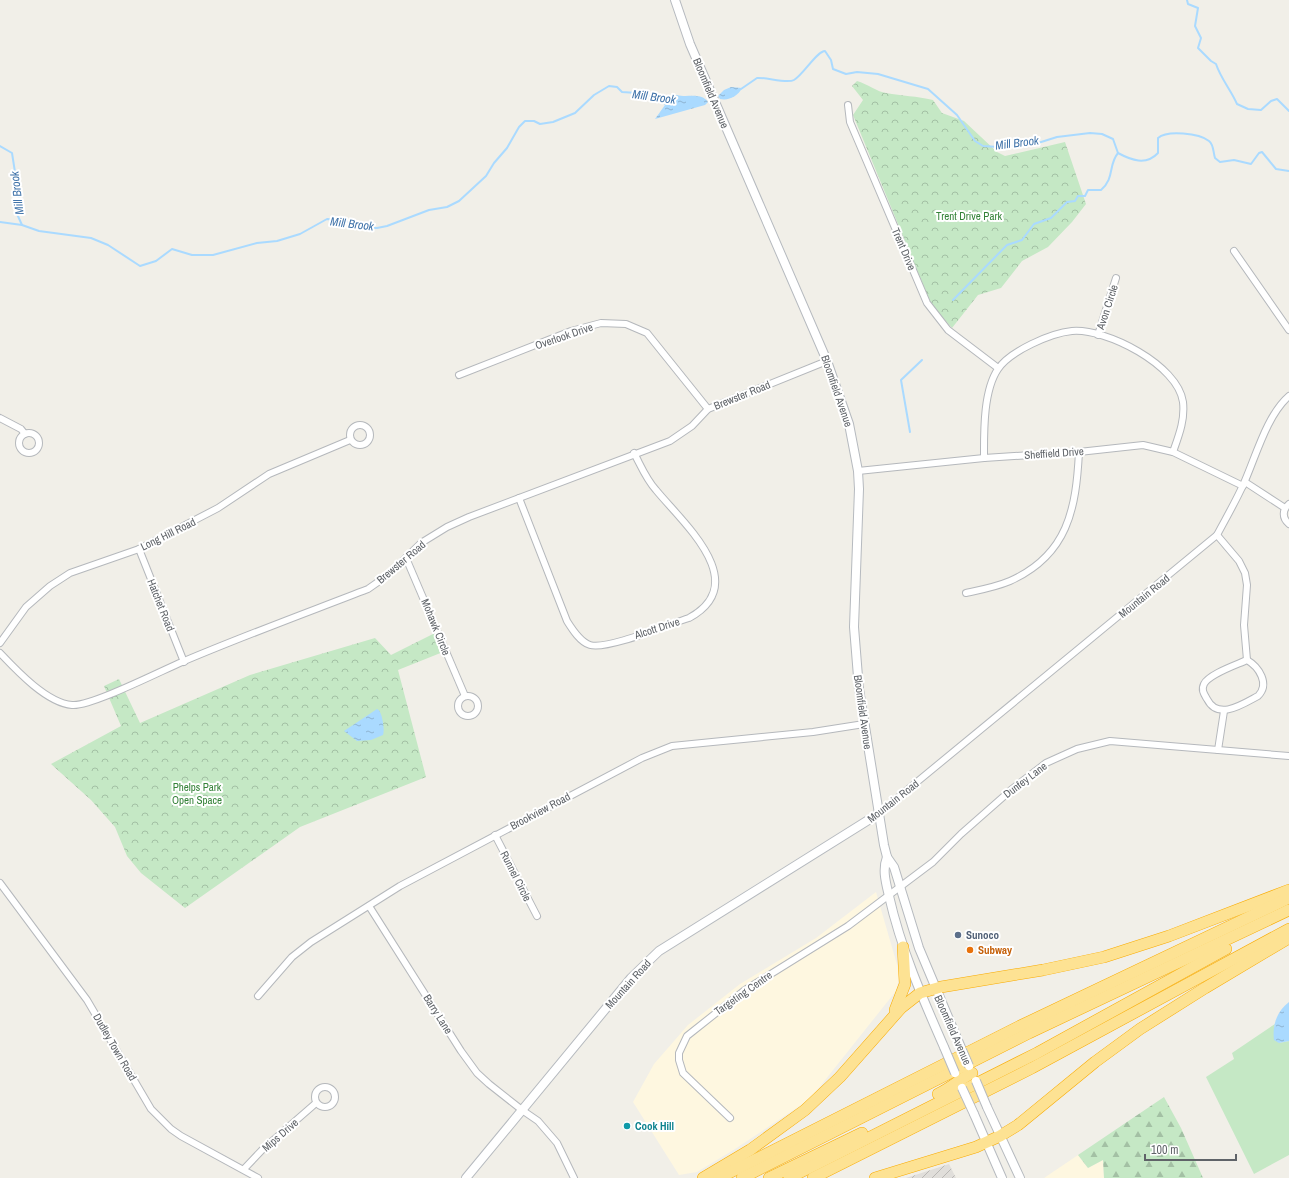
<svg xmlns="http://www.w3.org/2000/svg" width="1289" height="1178" viewBox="0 0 1289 1178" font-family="'Archivo Narrow',sans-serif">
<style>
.commercial{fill:#fef7e0}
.industrial{fill:url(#industrial-furrows)}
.grass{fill:#c5e8c5}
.forest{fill:url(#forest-firs)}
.park{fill:url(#park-crowns)}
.water{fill:url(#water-ripples)}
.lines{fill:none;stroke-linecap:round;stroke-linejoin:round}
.stream{stroke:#aadaff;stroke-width:2}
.street-casing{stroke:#b5b8bc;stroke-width:8}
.secondary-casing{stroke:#b6babf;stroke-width:10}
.highway-casing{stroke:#f9ab00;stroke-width:12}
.street{stroke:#fff;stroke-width:6}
.secondary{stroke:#fff;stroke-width:8}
.highway{stroke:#fde293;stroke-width:11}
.secondary-bridge-casing{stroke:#b6babf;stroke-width:10;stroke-linecap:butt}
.secondary-bridge{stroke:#fff;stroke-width:8}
.service-dot{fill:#5c6f8a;stroke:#fff;stroke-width:1.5}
.food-dot{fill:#e8710a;stroke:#fff;stroke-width:1.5}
.culture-dot{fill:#0f9aa8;stroke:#fff;stroke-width:1.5}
.labels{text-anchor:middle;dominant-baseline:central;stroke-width:4;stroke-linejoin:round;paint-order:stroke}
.street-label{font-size:11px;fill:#5f6368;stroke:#fff}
.park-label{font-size:11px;fill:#348238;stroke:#fff}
.service-label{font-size:11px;font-weight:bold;fill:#4e5e75;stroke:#fff;text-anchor:start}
.food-label{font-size:11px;font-weight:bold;fill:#c56008;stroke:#fff;text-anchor:start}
.culture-label{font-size:11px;font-weight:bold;fill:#0d838f;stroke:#fff;text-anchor:start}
.water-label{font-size:12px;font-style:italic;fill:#4174aa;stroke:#fff}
</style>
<defs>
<pattern id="industrial-furrows" width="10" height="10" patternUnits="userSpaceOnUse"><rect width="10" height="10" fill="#e0deda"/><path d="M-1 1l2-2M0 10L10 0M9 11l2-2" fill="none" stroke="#b9b8b5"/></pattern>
<pattern id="forest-firs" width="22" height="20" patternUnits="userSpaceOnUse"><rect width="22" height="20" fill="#c5e8c5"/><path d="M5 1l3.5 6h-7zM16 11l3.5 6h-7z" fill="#a3c0a4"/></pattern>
<pattern id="park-crowns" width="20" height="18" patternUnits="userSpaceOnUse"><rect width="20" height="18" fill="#c5e8c5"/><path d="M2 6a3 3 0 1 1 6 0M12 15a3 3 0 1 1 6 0" fill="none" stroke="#a3c0a4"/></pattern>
<pattern id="water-ripples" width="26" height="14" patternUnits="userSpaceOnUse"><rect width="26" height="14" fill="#aadaff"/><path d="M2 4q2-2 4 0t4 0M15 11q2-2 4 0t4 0" fill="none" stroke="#8eb4d2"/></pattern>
</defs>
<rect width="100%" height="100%" fill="#f1efe8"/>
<g class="commercial">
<polygon points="876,892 900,975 896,991 810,1099 735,1149 697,1172 679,1175 633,1102 654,1064 688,1025 740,984 816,938"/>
<polygon points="1078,1155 1088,1168 1103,1160 1104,1178 1044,1178"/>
</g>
<polygon class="industrial" points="949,1164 956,1178 906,1178"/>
<polygon class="grass" points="1275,1024 1274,1028 1279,1043 1289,1041 1289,1155 1254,1174 1206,1077 1234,1059 1232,1053"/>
<polygon class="forest" points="1164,1097 1181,1128 1203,1178 1104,1178 1103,1160 1088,1168 1078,1155"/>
<g class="park">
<path d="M 857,81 C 867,84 878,92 886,93 C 902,96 917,96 933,100 L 942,113 L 964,121 L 997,152 L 1005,156 L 1065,142 L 1086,204 L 1072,222 L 1048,247 L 1022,261 L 1001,288 L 978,295 L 952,328 L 931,304 L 853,115 L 863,100 L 852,86 Z"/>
<polygon points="435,633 443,652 398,670 426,777 300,827 185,908 141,873 127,856 115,827 91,800 51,764 121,726 104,686 119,679 140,723 250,675 375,638 391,655"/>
</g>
<g class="water">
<path d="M 731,87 L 742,88 C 738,96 729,101 720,99 L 718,96 L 724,90 Z"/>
<path d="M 677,95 C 687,98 701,92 708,102 L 705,105 L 655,119 L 665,105 L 658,100 L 656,97 Z"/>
<path d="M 377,709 C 382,710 385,730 383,735 L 371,740 L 357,741 L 344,731 Z"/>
<path d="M 1289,1002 L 1289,1041 L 1279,1043 L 1274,1040 C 1272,1025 1277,1011 1289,1002 Z"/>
</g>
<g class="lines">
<g class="stream">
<path d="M 1187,0 L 1188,4 L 1198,8 L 1195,26 L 1201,38 L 1198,48 L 1211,61 L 1216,64 C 1221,79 1231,90 1237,104 L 1248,109 L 1261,110 L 1271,101 L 1277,99 L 1289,111"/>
<path d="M 741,89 L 757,78 C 766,77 787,84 794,80 C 803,75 817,51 825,51 L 831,60 L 833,69 L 846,74 L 857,72 L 878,74 L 928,89 L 957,115 L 975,141 L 983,146 L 998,147 L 1038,143 L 1057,137 L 1090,133 L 1102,134 L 1113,139 L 1118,153 C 1131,160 1146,166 1158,153 L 1158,138 C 1167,130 1199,133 1209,141 C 1214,145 1213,152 1215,158 L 1220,162 L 1234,160 L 1251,164 L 1259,153 L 1262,152 L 1276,169 L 1289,171"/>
<polyline points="0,146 12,153 20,204 17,214 22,225"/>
<polyline points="0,222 22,225 39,231 91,238 108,245 140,266 156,261 172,249 192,255 213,255 257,243 277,241 300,234 327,219 341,220 369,228 377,228 387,226 429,210 447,207 459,201 486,176 494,163 507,148 519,127 525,121 534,121 540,124 553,122 575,113 594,95 609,86 617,87 622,92 637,93 659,99"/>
<path d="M 953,300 L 1007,245 L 1022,240 L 1034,224 L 1051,218 L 1067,202 L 1075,201 L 1078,196 L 1085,196 L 1088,190 L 1101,190 C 1115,178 1108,165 1118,153"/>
<polyline points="910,432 901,380 922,360"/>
</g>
<g class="street-casing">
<g id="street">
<polyline points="848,105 850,122 927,303 948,330 998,368"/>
<polyline points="1234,251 1289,330"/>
<polyline points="1098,335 1116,278"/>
<polyline points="459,375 571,331 601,323 626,324 647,333 708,409"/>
<polyline points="0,418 21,429 25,434"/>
<circle cx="360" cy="435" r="10"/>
<circle cx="29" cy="443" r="10"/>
<path d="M 984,458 C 984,433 983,391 998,369 C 1010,351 1051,333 1072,331 C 1106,328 1178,365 1183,402 C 1185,420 1179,435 1173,452"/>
<polyline points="858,471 984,458 1079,452 1143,445 1173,452 1243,486"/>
<polyline points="1245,482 1285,508"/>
<path d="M 519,498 L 567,621 C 572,629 580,642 590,645 C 608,650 669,624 689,618 C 753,583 683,523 656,490 C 646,479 641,466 634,453"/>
<path d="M 1289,504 C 1282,510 1282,518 1289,524"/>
<polyline points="1217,535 1239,561 1245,573 1247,585 1244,625 1247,660"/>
<polyline points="139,549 184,662"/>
<polyline points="406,558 465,696"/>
<path d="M 966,593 C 980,590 996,587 1010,581 C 1068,555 1076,509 1079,452"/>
<polyline points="0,643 26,607 50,586 70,573 139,549 218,508 269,474 350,440"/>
<path d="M 0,653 C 17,671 47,703 72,705 C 90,707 161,671 182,662 C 243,636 306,613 368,589 L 388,575 L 421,543 L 447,527 L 469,517 L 670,441 L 692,426 L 708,409 L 827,361"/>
<path d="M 1247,660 C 1259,667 1270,684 1258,696 C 1243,704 1218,721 1207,699 C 1204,694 1201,690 1204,684 C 1209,674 1236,665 1247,660 Z"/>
<circle cx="468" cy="706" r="10"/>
<polyline points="1218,750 1224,711"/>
<path d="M 878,814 L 1217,535 C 1226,518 1236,501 1244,483 C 1256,456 1267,415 1289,396"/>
<polyline points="495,835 537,916"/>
<polyline points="0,883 87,1000 151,1109 171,1129 181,1136 258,1178"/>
<polyline points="369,906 461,1051 477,1073 489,1084 522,1110 538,1121 557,1143 574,1178"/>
<polyline points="258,996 292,957 311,942 400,886 642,758 672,746 813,732 864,724"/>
<circle cx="325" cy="1097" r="10"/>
<polyline points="730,1118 683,1073 679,1060 679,1053 687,1036 745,990 848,926 933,862 961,834 1011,790 1046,763 1077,749 1110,741 1289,756"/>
<polyline points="244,1169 262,1150 316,1103"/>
</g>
</g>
<g class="secondary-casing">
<g id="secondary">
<polyline points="675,0 690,44 827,361 849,424 858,471 859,489 854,627 859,689 884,845 887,857 894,867 919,948 962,1050"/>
<path d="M 887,857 C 882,870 886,883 889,896 C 901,949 922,997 944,1047"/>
<polyline points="987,1107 1020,1178"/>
<polyline points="974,1114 1002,1178"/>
<polyline points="466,1178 631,978 659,951 878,814"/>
</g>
</g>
<g class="highway-casing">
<g id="highway">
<polyline points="895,1010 905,984 903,947"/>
<path d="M 938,1094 C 951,1088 960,1079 972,1073"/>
<polyline points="703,1178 750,1150 805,1110 840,1077 901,1008 920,993 941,987 1043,970 1104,957 1169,936 1289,890"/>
<polyline points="719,1178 1020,1026 1289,898"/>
<polyline points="742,1178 1029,1033 1289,910"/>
<polyline points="769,1178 862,1133"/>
<polyline points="789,1178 1037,1053 1226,949"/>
<polyline points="813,1178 1032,1068 1289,929"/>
<polyline points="875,1178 976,1147 1000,1136 1018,1125 1095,1062 1140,1029 1205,988 1289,938"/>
</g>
</g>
<use href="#street" class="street"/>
<use href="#secondary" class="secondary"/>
<use href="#highway" class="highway"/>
<g class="secondary-bridge-casing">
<g id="secondary-bridge">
<polyline points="944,1047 955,1073"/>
<polyline points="962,1050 969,1066"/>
<polyline points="976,1081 987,1107"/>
<polyline points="962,1088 974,1114"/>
</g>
</g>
<use href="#secondary-bridge" class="secondary-bridge"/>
</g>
<circle class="service-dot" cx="958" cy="935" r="4"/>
<circle class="food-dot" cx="970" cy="950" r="4"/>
<circle class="culture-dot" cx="627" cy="1126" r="4"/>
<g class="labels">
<g class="street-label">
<text transform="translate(711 93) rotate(67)">Bloomfield Avenue</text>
<text transform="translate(904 249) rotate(67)">Trent Drive</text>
<text transform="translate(1107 307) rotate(-72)">Avon Circle</text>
<text transform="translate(564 336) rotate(-19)">Overlook Drive</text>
<text transform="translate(837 391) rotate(71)">Bloomfield Avenue</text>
<text transform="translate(742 395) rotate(-22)">Brewster Road</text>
<text transform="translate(1054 453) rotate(-4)">Sheffield Drive</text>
<text transform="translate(168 534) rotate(-26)">Long Hill Road</text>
<text transform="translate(401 562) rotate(-40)">Brewster Road</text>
<text transform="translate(1144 596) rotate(-39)">Mountain Road</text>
<text transform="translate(161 605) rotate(68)">Hatchet Road</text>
<text transform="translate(436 627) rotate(68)">Mohawk Circle</text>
<text transform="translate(657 628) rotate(-18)">Alcott Drive</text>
<text transform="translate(863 712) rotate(82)">Bloomfield Avenue</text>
<text transform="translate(1025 780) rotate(-37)">Dunfey Lane</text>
<text transform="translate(893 801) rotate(-38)">Mountain Road</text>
<text transform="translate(540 811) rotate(-28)">Brookview Road</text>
<text transform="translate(516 876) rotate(63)">Runnel Circle</text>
<text transform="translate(628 984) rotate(-48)">Mountain Road</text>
<text transform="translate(743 993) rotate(-35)">Targeting Centre</text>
<text transform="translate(438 1014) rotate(58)">Barry Lane</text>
<text transform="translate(953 1030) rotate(66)">Bloomfield Avenue</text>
<text transform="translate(115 1047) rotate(60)">Dudley Town Road</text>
<text transform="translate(280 1135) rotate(-41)">Mips Drive</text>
</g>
<g class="park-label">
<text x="969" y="216">Trent Drive Park</text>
<text x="197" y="787">Phelps Park<tspan x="197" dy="13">Open Space</tspan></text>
</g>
<g class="service-label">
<text x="966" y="935">Sunoco</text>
</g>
<g class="food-label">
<text x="978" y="950">Subway</text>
</g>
<g class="culture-label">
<text x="635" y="1126">Cook Hill</text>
</g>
<g class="water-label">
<text transform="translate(654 97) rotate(8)">Mill Brook</text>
<text transform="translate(1017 143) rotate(-7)">Mill Brook</text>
<text transform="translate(17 193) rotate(-97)">Mill Brook</text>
<text transform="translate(352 224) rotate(7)">Mill Brook</text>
</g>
</g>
<path d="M1145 1154v6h91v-6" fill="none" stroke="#5f6368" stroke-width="2"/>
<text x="1151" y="1154" font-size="12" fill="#5f6368" stroke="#ffffff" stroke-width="3" paint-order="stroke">100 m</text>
</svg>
